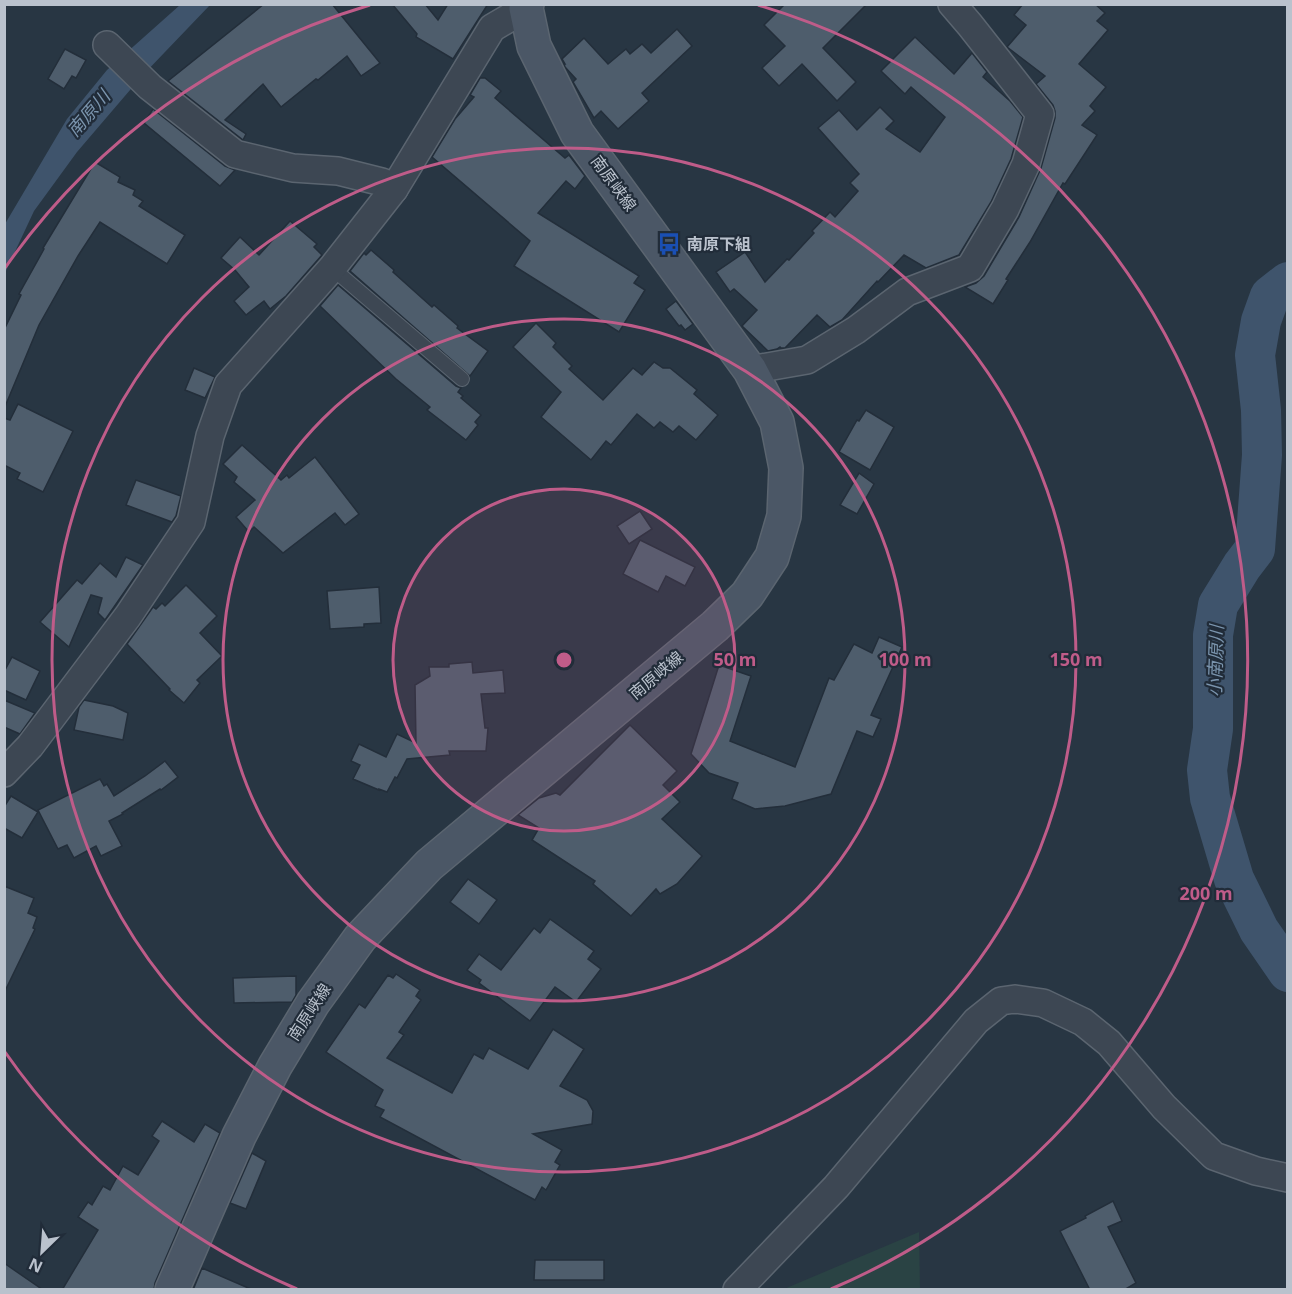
<svg xmlns="http://www.w3.org/2000/svg" width="1292" height="1294" viewBox="0 0 1292 1294" font-family="'Noto Sans','Noto Sans JP',sans-serif">
<style>
.green{fill:#2a4344}
.water{fill:#3f546c}
.lines{fill:none;stroke-linecap:round;stroke-linejoin:round}
.river{stroke:#3f546c;stroke-width:40}
.building{fill:#4e5d6c;stroke:#232e3a;stroke-width:1.5}
.service-casing{stroke:#5b6570;stroke-width:16}
.minor-casing{stroke:#5b6570;stroke-width:30}
.secondary-casing{stroke:#5b6570;stroke-width:36}
.service{stroke:#3d4753;stroke-width:14}
.minor{stroke:#3d4753;stroke-width:27}
.secondary{stroke:#4b5766;stroke-width:33}
.ring{fill:none;stroke:#bf5c89;stroke-width:3}
.labels{text-anchor:middle;dominant-baseline:central;stroke-width:4.5;stroke-linejoin:round;paint-order:stroke}
.street-label{font-size:16px;fill:#bac2cd;stroke:#212c39}
.poi-label{font-size:16px;font-weight:bold;fill:#bac2cd;stroke:#212c39;text-anchor:start}
.water-label{font-size:18px;font-style:italic;fill:#7b95ae;stroke:#212c39}
.centre{fill:#bf5c89;stroke:#212c39;stroke-width:3}
.ring-label{font-size:18px;text-anchor:middle;font-weight:bold;fill:#bf5c89;stroke:#212c39;stroke-width:4.5;stroke-linejoin:round;paint-order:stroke}
</style>
<rect width="100%" height="100%" fill="#283643"/>
<polygon class="green" points="919,1232 920,1289 784,1289"/>
<polygon class="water" points="180,5 210,5 142,76 77,152 34,211 5,273 5,224 67,119 107,70"/>
<g class="lines">
<polyline class="river" points="1288,282 1270,296 1261,321 1255,355 1261,410 1262,455 1255,549 1242,566 1218,605 1213,635 1213,729 1207,770 1210,798 1234,879 1259,930 1288,972"/>
</g>
<g class="building">
<polygon points="264,4 332,4 380,63 361,76 347,56 318,80 316,79 281,107 263,84 225,120 246,134 243,140 168,81"/>
<polygon points="392,4 425,4 438,20 448,4 488,4 453,59 416,37 417,34"/>
<polygon points="785,4 867,4 823,48 856,82 837,101 802,64 779,86 762,68 785,46 764,25"/>
<polygon points="1023,4 1095,4 1105,13 1097,21 1108,30 1079,64 1106,87 1090,106 1095,111 1082,125 1097,135 1065,184 1063,183 1030,242 1006,279 1008,280 993,304 965,287 976,283 984,276 1019,217 1041,168 1055,118 1055,111 1053,105 1036,84 1045,76 1007,47 1026,25 1014,15"/>
<polygon points="677,29 692,46 642,93 649,101 618,129 601,111 594,118 573,82 576,79 565,67 564,64 565,64 562,59 584,38 608,64 626,49 630,54 642,44 651,53"/>
<polygon points="915,37 954,74 972,53 987,72 983,77 1010,101 1023,117 1011,159 991,202 959,255 926,268 904,255 878,282 877,281 842,320 830,327 817,315 785,348 781,348 780,347 777,349 768,351 742,326 757,310 734,289 730,292 716,272 745,252 765,282 787,259 789,260 814,233 812,231 830,212 835,217 858,191 850,183 859,174 818,128 839,110 857,130 880,107 894,121 886,129 920,152 945,117 911,87 905,94 881,71"/>
<polygon points="65,49 86,60 76,78 72,76 64,89 48,79"/>
<polygon points="480,78 485,78 501,91 495,98 565,158 569,155 585,176 575,189 566,181 538,213 639,276 634,283 645,290 619,332 514,266 530,241 432,157 455,119 474,97 470,95"/>
<polygon points="153,109 225,166 235,170 220,186 144,123"/>
<polygon points="95,162 120,177 118,182 135,190 133,195 143,201 139,206 185,235 167,264 100,222 78,256 39,325 4,409 4,330 21,295 19,294 44,249 43,248"/>
<polygon points="290,221 317,244 314,247 322,255 286,296 270,309 264,301 246,315 234,301 249,287 235,270 221,258 240,237 259,255"/>
<polygon points="371,250 394,270 393,272 432,307 434,305 458,326 457,328 488,351 470,376 350,271 364,253 366,255"/>
<polygon points="338,285 456,386 461,388 458,392 463,396 461,398 481,415 475,422 478,425 466,440 427,410 430,407 396,379 320,306"/>
<polygon points="676,301 693,324 685,330 681,325 679,326 666,309"/>
<polygon points="536,323 556,343 553,347 572,366 569,369 603,400 633,368 642,375 654,362 663,368 670,368 697,390 694,394 718,415 696,440 679,426 673,432 660,422 654,428 637,414 611,445 606,441 591,460 541,417 561,392 513,347"/>
<polygon points="194,368 215,377 205,398 185,390"/>
<polygon points="18,404 73,431 43,492 17,479 20,473 4,465 4,418 10,420"/>
<polygon points="866,410 894,427 870,470 839,452 857,420 859,421"/>
<polygon points="242,445 281,480 287,475 289,478 315,457 359,514 345,525 335,513 283,553 254,527 249,532 236,517 255,500 234,482 237,477 223,464"/>
<polygon points="859,473 874,484 857,514 840,505"/>
<polygon points="136,480 181,496 176,516 172,522 126,505"/>
<polygon points="640,511 652,529 629,544 617,526"/>
<polygon points="640,540 695,567 685,586 666,576 658,592 623,574"/>
<polygon points="126,557 143,565 105,620 98,613 102,598 91,595 69,647 40,622 77,580 82,584 100,563 116,577"/>
<polygon points="186,585 217,616 200,633 222,656 197,680 200,683 184,703 169,690 170,689 127,644 153,607 156,609 162,603 165,606"/>
<polygon points="379,587 381,623 364,624 364,627 330,629 327,591"/>
<polygon points="879,637 902,647 871,715 881,719 873,737 857,731 831,794 785,806 755,809 732,799 738,783 709,773 691,754 719,665 751,676 730,741 795,767 829,678 834,680 854,644 872,653"/>
<polygon points="12,657 40,671 26,700 4,690 4,672"/>
<polygon points="472,662 473,673 503,670 505,693 481,694 485,728 488,728 486,751 449,751 450,755 407,759 397,778 395,777 387,792 379,789 379,790 353,779 360,765 351,761 359,744 386,757 397,734 416,743 415,685 430,676 429,667 449,667 449,664"/>
<polygon points="4,700 35,713 20,734 4,727"/>
<polygon points="84,700 113,706 128,713 123,740 74,730 79,707"/>
<polygon points="630,725 677,771 663,785 680,802 662,819 702,856 677,884 660,894 656,889 631,916 593,884 595,881 532,840 539,828 518,815 539,798 556,793 560,795"/>
<polygon points="165,761 178,777 161,790 160,789 122,813 123,814 109,821 122,846 101,856 96,846 74,858 67,845 58,849 38,810 100,779 104,786 107,784 114,796 145,776"/>
<polygon points="11,796 38,812 22,838 4,828 4,807"/>
<polygon points="468,879 497,900 479,924 450,902"/>
<polygon points="4,886 34,898 28,913 37,917 33,928 35,929 4,993"/>
<polygon points="550,919 594,951 588,959 601,969 576,1002 555,987 530,1021 479,983 481,980 467,970 479,954 501,970 534,928 540,933"/>
<polygon points="396,974 420,990 416,996 421,1000 399,1032 404,1035 387,1058 452,1093 474,1054 483,1059 489,1048 528,1069 553,1029 584,1049 560,1086 587,1100 593,1111 592,1124 533,1134 562,1150 555,1162 560,1165 546,1190 542,1187 535,1200 380,1117 384,1110 375,1106 383,1090 326,1052 359,1004 365,1008 388,975 393,978"/>
<polygon points="296,976 296,995 292,1002 234,1003 233,978"/>
<polygon points="162,1121 194,1142 205,1124 220,1133 155,1283 154,1290 62,1290 98,1230 78,1217 88,1202 92,1205 103,1186 110,1190 123,1166 138,1175 159,1141 152,1136"/>
<polygon points="252,1153 266,1161 246,1209 230,1203"/>
<polygon points="1113,1201 1122,1221 1108,1227 1136,1283 1124,1290 1090,1290 1060,1231 1086,1218 1085,1216"/>
<polygon points="535,1260 604,1260 604,1280 534,1280"/>
<polygon points="4,1263 43,1290 4,1290"/>
<polygon points="202,1268 253,1290 193,1290"/>
</g>
<g class="lines">
<g class="service-casing">
<polyline id="service" points="332,268 462,379"/>
</g>
<g class="minor-casing">
<g id="minor">
<polyline points="107,45 150,87 235,154 293,168 338,171 382,182 394,189"/>
<polyline points="750,370 807,360 856,330 907,292 970,268 1005,209 1026,164 1040,114 970,25 952,4"/>
<polyline points="4,773 30,746 128,616 191,522 210,436 228,385 332,268 394,189 492,28 526,8"/>
<polyline points="737,1290 836,1187 976,1021 1001,1001 1015,999 1043,1003 1083,1022 1109,1043 1164,1107 1214,1156 1256,1171 1288,1178"/>
</g>
</g>
<g class="secondary-casing">
<polyline id="secondary" points="172,1290 239,1136 275,1066 313,1003 360,938 429,865 715,626 747,595 772,557 784,516 786,468 777,422 750,370 577,133 534,46 526,8 527,4"/>
</g>
<use href="#service" class="service"/>
<use href="#minor" class="minor"/>
<use href="#secondary" class="secondary"/>
</g>
<circle cx="564" cy="660" r="171" fill="#bf5c89" fill-opacity=".12"/>
<g class="ring">
<circle cx="564" cy="660" r="171"/>
<circle cx="564" cy="660" r="341"/>
<circle cx="564" cy="660" r="512"/>
<path d="M297 1289A683 683 0 0 1 5 1052M5 268A683 683 0 0 1 370 5M758 5A683 683 0 0 1 831 1289"/>
</g>
<defs>
<g id="bus-bare" transform="scale(1.8)"><path d="M-5-6H5V4H4V6H2V4H-2V6H-4V4H-5ZM-3.5-4V0h7V-4ZM-3.5 1.2v1.5H-2V1.2ZM2 1.2v1.5H3.5V1.2Z" fill="#1a4fb4" stroke="#212c39" stroke-width="2.5" paint-order="stroke"/></g>
</defs>
<g fill-rule="evenodd">
<use href="#bus-bare" x="669" y="244"/>
</g>
<g class="labels">
<g class="street-label">
<text transform="translate(614 183) rotate(54)">南原峡線</text>
<text transform="translate(656 675) rotate(-40)">南原峡線</text>
<text transform="translate(309 1012) rotate(-57)">南原峡線</text>
</g>
<g class="poi-label">
<text x="687" y="244">南原下組</text>
</g>
<g class="water-label">
<text transform="translate(88 113) rotate(-49)">南原川</text>
<text transform="translate(1215 661) rotate(-88)">小南原川</text>
</g>
</g>
<circle cx="564" cy="660" r="9" class="centre"/>
<g class="ring-label">
<text x="735" y="666">50 m</text>
<text x="905" y="666">100 m</text>
<text x="1076" y="666">150 m</text>
<text x="1206" y="900">200 m</text>
</g>
<rect width="1292" height="1294" fill="none" stroke="#bac2cd" stroke-width="12"/>
<g transform="translate(42 1252) rotate(205)" stroke="#212c39" stroke-width="4.5" paint-order="stroke">
<path d="M0-4.5L10 22L0 15L-10 22Z" fill="#bac2cd"/>
<text y="-9" font-size="16" font-weight="bold" text-anchor="middle" fill="#bac2cd">N</text>
</g>
</svg>
